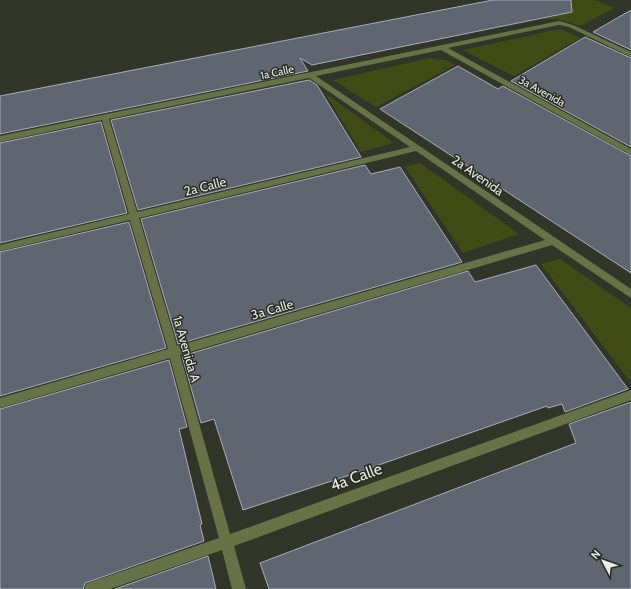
<svg xmlns="http://www.w3.org/2000/svg" width="631" height="589" viewBox="0 0 631 589" font-family="Cabin,sans-serif">
<style>
.green{fill:#404c14}
.building{fill:#5f6672;stroke:#a6adbb}
.lines{fill:none;stroke-linecap:round;stroke-linejoin:round}
.minor{fill:#687345;fill-rule:evenodd}
.labels{text-anchor:middle;dominant-baseline:central;stroke-width:3;stroke-linejoin:round;paint-order:stroke}
.far-street-label{font-size:11px;fill:#e8eae3;stroke:#282c20}
.street-label{font-size:13px;fill:#e8eae3;stroke:#282c20}
.near-street-label{font-size:16px;fill:#e8eae3;stroke:#282c20}
</style>
<rect width="100%" height="100%" fill="#323629"/>
<g class="green">
<polygon points="523,0 596,0 614,8 581,26 557,19 544,19"/>
<polygon points="559,29 564,30 580,38 514,76 463,50"/>
<polygon points="430,58 446,60 455,65 376,107 333,80"/>
<polygon points="325,93 394,143 361,152"/>
<polygon points="420,163 519,234 463,253 405,167"/>
<polygon points="560,259 631,308 631,379 629,380 541,264"/>
</g>
<g class="building">
<polygon points="493,0 571,0 572,12 312,65 300,58 308,71 0,134 0,96"/>
<polygon points="631,10 631,50 593,32"/>
<polygon points="585,37 631,58 631,147 511,81"/>
<polygon points="458,66 498,89 503,86 631,156 631,273 380,109"/>
<polygon points="309,80 317,85 361,157 138,210 111,120"/>
<polygon points="101,122 127,213 0,243 0,143"/>
<polygon points="365,165 371,174 400,167 462,262 178,344 141,219"/>
<polygon points="129,222 166,348 0,396 0,252"/>
<polygon points="536,265 628,389 565,412 562,404 548,408 547,406 353,474 243,510 214,419 201,423 182,356 468,271 475,282"/>
<polygon points="169,360 187,427 179,429 202,524 200,525 204,541 91,581 85,583 83,589 0,589 0,409"/>
<polygon points="631,402 631,589 269,589 260,563 576,443 569,424"/>
<polygon points="208,556 216,589 115,589"/>
</g>
<g class="lines">
<path class="minor" d="M 559,21 L 573,25 L 631,52 L 631,57 L 569,27 L 559,25 L 448,48 L 631,149 L 631,155 L 441,50 L 316,76 L 631,289 L 631,298 L 552,245 L 180,355 L 230,534 L 631,390 L 631,400 L 234,546 L 246,589 L 232,589 L 222,550 L 110,589 L 84,589 L 86,584 L 91,582 L 219,538 L 170,358 L 0,408 L 0,398 L 168,349 L 130,220 L 0,251 L 0,245 L 129,214 L 102,120 L 0,142 L 0,136 ZM 309,78 L 410,147 L 137,212 L 109,119 ZM 416,151 L 545,240 L 177,346 L 139,218 Z"/>
</g>
<g class="labels">
<g class="far-street-label">
<text transform="translate(277 72) rotate(-12)">1a Calle</text>
<text transform="translate(542 91) rotate(29)">3a Avenida</text>
</g>
<g class="street-label">
<text transform="translate(478 175) rotate(35)">2a Avenida</text>
<text transform="translate(205 186) rotate(-14)">2a Calle</text>
<text transform="translate(272 309) rotate(-16)">3a Calle</text>
<text transform="translate(187 349) rotate(74)">1a Avenida A</text>
</g>
<g class="near-street-label">
<text transform="translate(356 477) rotate(-20)">4a Calle</text>
</g>
</g>
<g transform="translate(603 561) rotate(311)" stroke="#282c20" stroke-width="3" paint-order="stroke">
<path d="M0-3L7 15L0 10L-7 15Z" fill="#e8eae3"/>
<text y="-6" font-size="11" font-weight="bold" text-anchor="middle" fill="#e8eae3">N</text>
</g>
</svg>
